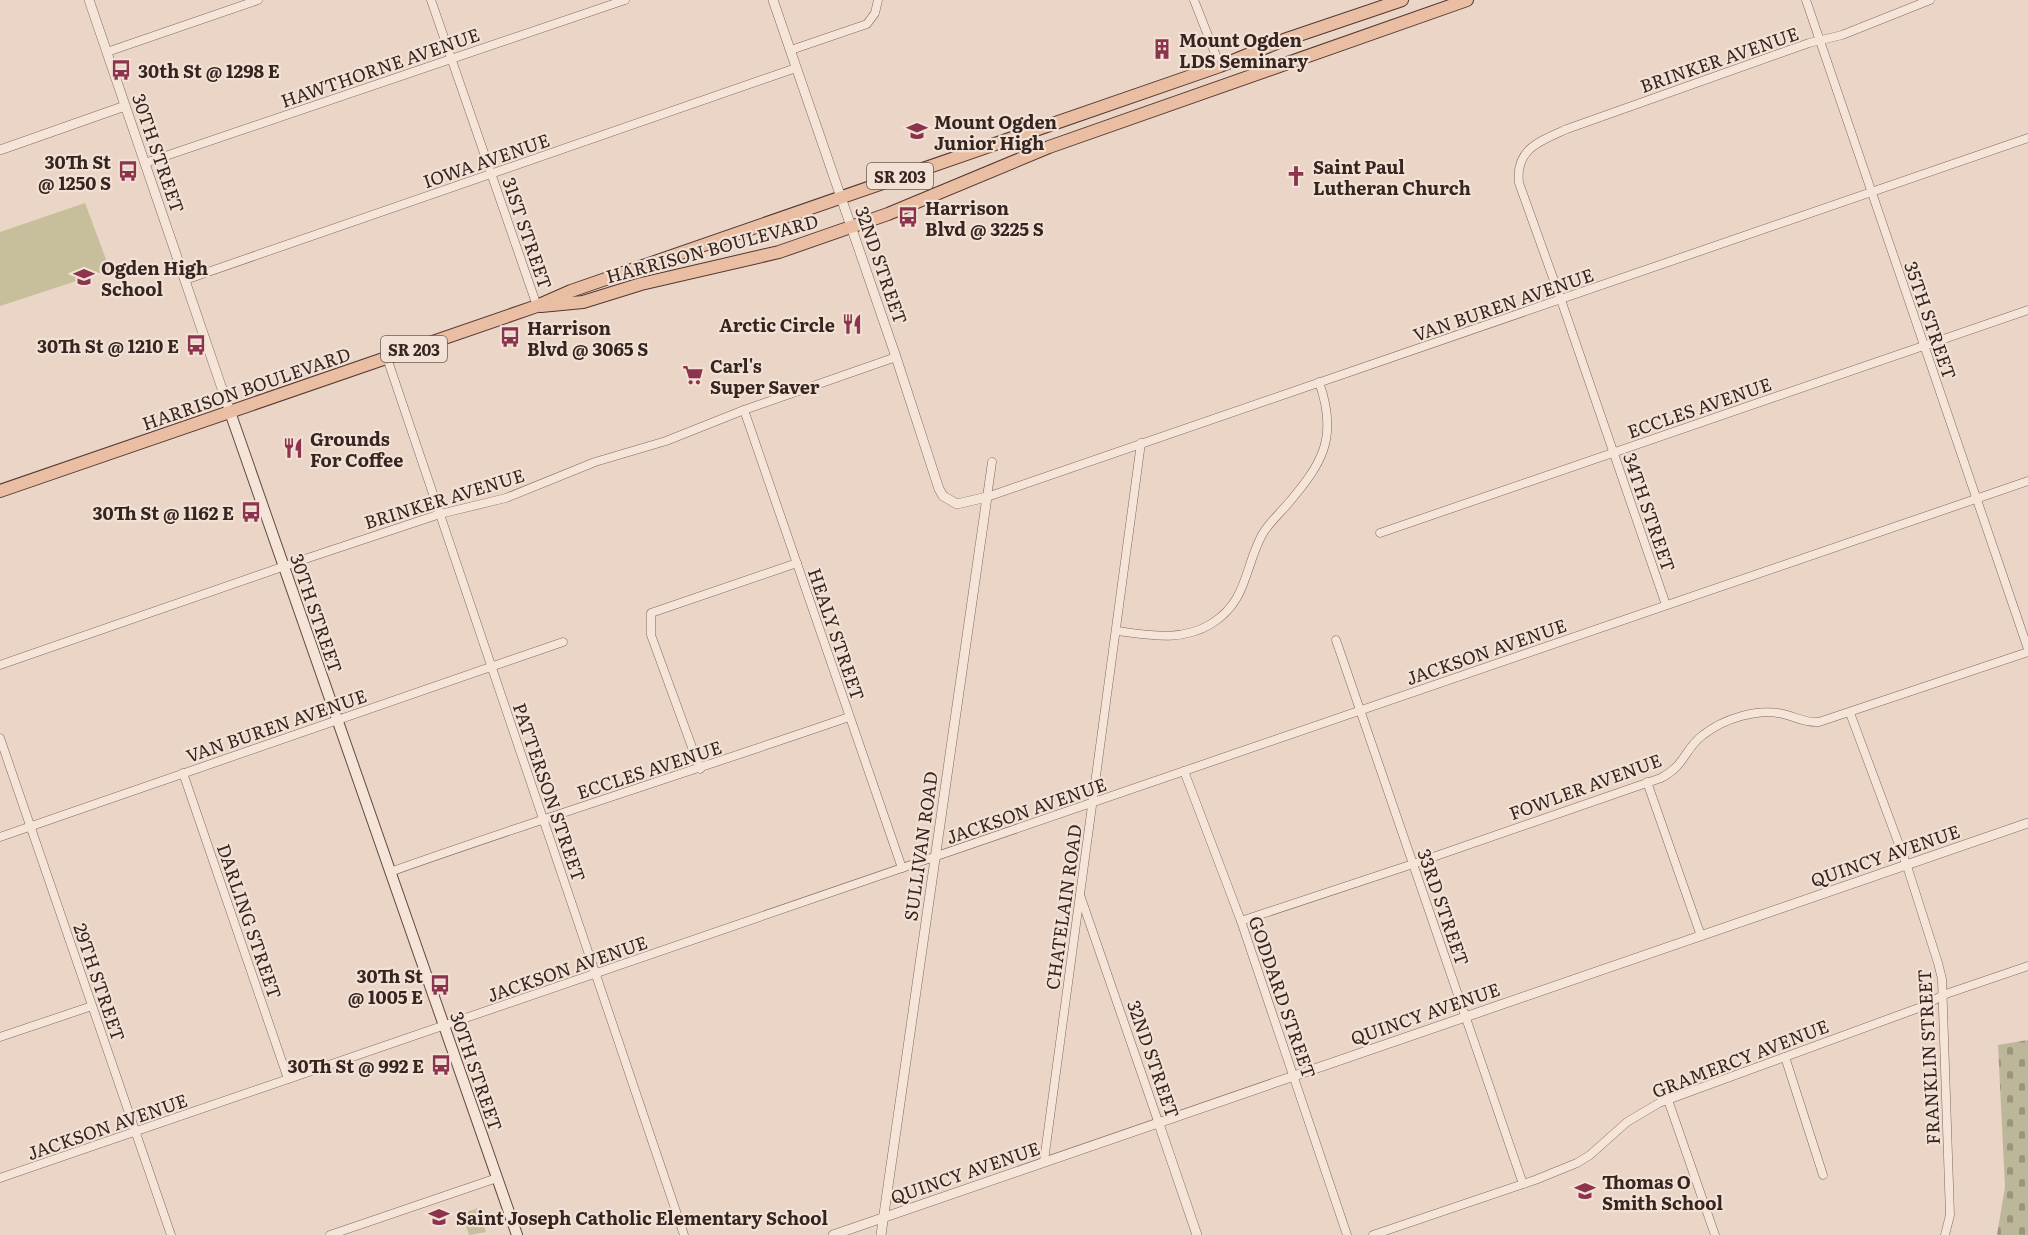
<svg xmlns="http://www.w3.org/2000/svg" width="2028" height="1235" viewBox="0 0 2028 1235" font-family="Literata,serif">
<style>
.cemetery{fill:url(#cemetery-stones)}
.park{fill:#c7bf9b}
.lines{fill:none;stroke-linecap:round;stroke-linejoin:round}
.minor-casing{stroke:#83675e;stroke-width:9}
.tertiary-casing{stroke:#83675e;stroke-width:10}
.secondary-casing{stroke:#654941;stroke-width:12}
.primary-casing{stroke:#523732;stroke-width:14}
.minor{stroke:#f5e5d9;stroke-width:8}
.tertiary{stroke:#f5e5d9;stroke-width:9}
.secondary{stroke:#f5e5d9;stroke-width:10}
.primary{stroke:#e9bea2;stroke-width:12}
.labels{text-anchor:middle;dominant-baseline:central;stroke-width:4.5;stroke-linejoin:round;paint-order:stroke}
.shield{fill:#f2e1d5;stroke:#6e5d56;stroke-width:1.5}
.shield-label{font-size:16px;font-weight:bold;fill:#352420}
.poi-label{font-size:18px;font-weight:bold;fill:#352420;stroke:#f2e1d5;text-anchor:start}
.street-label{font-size:18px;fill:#352420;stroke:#f2e1d5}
</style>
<defs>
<pattern id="cemetery-stones" width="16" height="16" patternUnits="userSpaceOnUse" patternTransform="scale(1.5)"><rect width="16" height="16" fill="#bdb79a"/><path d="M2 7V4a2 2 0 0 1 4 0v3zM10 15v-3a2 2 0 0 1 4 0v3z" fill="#9a957d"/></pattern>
</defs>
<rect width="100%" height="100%" fill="#ead5c7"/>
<polygon class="cemetery" points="2028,1040 2028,1235 1997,1235 2005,1187 1998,1045"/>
<g class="park">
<polygon points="85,203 110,270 0,306 0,232"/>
<polygon points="478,1208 486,1232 469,1235 462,1214"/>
</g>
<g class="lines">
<g class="minor-casing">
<g id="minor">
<polyline points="431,0 537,306"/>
<polyline points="1194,0 1220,66"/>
<polyline points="1806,0 2028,649"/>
<polyline points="791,50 867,24 875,13 878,0"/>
<polyline points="107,52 258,0"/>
<polyline points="145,163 625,0"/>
<polyline points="185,280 796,68"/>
<polyline points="387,358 684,1235"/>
<polyline points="744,410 902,868"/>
<polyline points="992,462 987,497 2028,138"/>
<polyline points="1380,533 2028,310"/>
<path d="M 1666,605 L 1561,300 L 1519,183 C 1515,149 1540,141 1567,129 L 1809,43 L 1842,35 L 1930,0"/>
<path d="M 1117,631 C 1149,635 1181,642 1211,624 C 1248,601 1244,568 1262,535 C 1268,524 1278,515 1286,506 C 1322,464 1339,438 1319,382"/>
<polyline points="1336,640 1523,1184"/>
<polyline points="0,665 308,558 440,514 506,498 595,462 666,441 744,410 896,357"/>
<polyline points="1850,713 1907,866 1938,963 1942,979 1950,1215 1945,1235"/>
<polyline points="0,738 171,1235"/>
<polyline points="700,769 651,635 651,613 797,563"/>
<polyline points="1184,771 1241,921 1347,1235"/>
<polyline points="183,773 288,1079"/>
<polyline points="1647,782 1701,936"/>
<polyline points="0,837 563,642"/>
<path d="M 390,872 C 542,818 696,770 849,717"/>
<polyline points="1080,895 1159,1124"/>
<path d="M 1241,921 L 1413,864 L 1661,778 C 1686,765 1684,749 1703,735 C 1723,719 1757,708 1783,714 C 1796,717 1805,723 1819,722 L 2028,652"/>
<polyline points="0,1037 92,1006"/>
<polyline points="1785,1057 1823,1175"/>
<polyline points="1668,1100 1715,1235"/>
<polyline points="1044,1161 1141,443"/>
<polyline points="0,1178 2028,481"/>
<polyline points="330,1235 497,1178"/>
<polyline points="1373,1235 1535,1180 1577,1163 1590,1155 1627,1122 1659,1103 1924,1006 1943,995 2028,966"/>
</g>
</g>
<g class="tertiary-casing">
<g id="tertiary">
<polyline points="89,0 230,412"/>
<polyline points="773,0 896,357 939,489 943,496 957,504 987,497 881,1235"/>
<polyline points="0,150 125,106"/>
<polyline points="1159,1124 1197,1235"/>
<polyline points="833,1235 2028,823"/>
</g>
</g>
<g class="secondary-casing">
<polyline id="secondary" points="230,412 517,1235"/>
</g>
<g class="primary-casing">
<g id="primary">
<polyline points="541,306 583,302 641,284 779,252 888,214 1049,147 1467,0"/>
<polyline points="0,491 537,306 571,291 1220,66 1284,40 1402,0"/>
</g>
</g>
<use href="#minor" class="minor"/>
<use href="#tertiary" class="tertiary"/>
<use href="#secondary" class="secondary"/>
<use href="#primary" class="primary"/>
</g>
<defs>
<g id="building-bare" transform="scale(1.62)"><path d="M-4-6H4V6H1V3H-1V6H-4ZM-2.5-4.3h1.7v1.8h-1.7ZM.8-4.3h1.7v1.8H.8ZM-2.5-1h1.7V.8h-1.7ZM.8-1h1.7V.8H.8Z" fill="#8c344e" stroke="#f2e1d5" stroke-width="2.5" paint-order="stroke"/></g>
<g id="bus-bare" transform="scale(1.62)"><path d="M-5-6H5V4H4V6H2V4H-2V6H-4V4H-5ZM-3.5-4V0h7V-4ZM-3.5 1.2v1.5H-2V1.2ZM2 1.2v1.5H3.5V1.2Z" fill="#8c344e" stroke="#f2e1d5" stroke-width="2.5" paint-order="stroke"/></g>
<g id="school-bare" transform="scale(1.62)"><path d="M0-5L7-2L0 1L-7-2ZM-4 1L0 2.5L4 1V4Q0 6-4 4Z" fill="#8c344e" stroke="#f2e1d5" stroke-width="2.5" paint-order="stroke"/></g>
<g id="church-bare" transform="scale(1.62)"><path d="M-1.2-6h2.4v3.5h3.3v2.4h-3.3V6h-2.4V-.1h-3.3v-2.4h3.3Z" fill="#8c344e" stroke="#f2e1d5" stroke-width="2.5" paint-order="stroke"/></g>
<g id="restaurant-bare" transform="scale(1.62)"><path d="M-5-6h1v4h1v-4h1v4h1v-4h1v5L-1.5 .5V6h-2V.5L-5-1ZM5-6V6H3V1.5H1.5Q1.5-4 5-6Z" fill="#8c344e" stroke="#f2e1d5" stroke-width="2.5" paint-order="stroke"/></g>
<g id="supermarket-bare" transform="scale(1.62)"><path d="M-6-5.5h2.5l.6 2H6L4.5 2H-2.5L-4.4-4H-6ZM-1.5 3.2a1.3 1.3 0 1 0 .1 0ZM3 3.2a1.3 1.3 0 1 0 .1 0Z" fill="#8c344e" stroke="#f2e1d5" stroke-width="2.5" paint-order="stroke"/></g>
</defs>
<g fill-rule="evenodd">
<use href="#building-bare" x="1162" y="49"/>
<use href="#bus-bare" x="121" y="70"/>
<use href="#school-bare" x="917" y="131"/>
<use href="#bus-bare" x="128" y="171"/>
<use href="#church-bare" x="1296" y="176"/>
<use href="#bus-bare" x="908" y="217"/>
<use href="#school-bare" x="84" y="277"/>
<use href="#restaurant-bare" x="852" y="324"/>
<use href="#bus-bare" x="510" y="337"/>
<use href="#bus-bare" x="196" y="345"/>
<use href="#supermarket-bare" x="693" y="375"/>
<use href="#restaurant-bare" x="293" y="448"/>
<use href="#bus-bare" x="251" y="512"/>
<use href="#bus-bare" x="440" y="985"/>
<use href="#bus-bare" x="441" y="1065"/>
<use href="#school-bare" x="1585" y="1191"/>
<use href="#school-bare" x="439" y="1217"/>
</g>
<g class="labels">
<g class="shield">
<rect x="867" y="163" width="66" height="26" rx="4.5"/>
<rect x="381" y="336" width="66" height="26" rx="4.5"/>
</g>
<g class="shield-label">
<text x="900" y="176">SR 203</text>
<text x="414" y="349">SR 203</text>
</g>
<g class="poi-label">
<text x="1179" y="39">Mount Ogden<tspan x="1179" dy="21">LDS Seminary</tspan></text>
<text x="138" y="70">30th St @ 1298 E</text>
<text x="934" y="121">Mount Ogden<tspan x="934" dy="21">Junior High</tspan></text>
<text x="111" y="161" text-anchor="end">30Th St<tspan x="111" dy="21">@ 1250 S</tspan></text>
<text x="1313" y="166">Saint Paul<tspan x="1313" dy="21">Lutheran Church</tspan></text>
<text x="925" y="207">Harrison<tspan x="925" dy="21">Blvd @ 3225 S</tspan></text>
<text x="101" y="267">Ogden High<tspan x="101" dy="21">School</tspan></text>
<text x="835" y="324" text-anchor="end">Arctic Circle</text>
<text x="527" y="327">Harrison<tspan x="527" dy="21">Blvd @ 3065 S</tspan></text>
<text x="179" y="345" text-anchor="end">30Th St @ 1210 E</text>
<text x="710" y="365">Carl's<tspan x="710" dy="21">Super Saver</tspan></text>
<text x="310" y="438">Grounds<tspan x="310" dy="21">For Coffee</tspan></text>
<text x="234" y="512" text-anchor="end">30Th St @ 1162 E</text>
<text x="423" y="975" text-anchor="end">30Th St<tspan x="423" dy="21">@ 1005 E</tspan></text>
<text x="424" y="1065" text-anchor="end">30Th St @ 992 E</text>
<text x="1602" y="1181">Thomas O<tspan x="1602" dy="21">Smith School</tspan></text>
<text x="456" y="1217">Saint Joseph Catholic Elementary School</text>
</g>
<g class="street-label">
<text transform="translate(1719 59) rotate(-19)">BRINKER AVENUE</text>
<text transform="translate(380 67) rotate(-19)">HAWTHORNE AVENUE</text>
<text transform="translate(159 153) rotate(71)">30TH STREET</text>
<text transform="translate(486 160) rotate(-19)">IOWA AVENUE</text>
<text transform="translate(528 233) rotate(71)">31ST STREET</text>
<text transform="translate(712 248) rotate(-15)">HARRISON BOULEVARD</text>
<text transform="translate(882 265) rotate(71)">32ND STREET</text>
<text transform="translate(1503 304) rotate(-19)">VAN BUREN AVENUE</text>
<text transform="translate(1931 320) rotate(71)">35TH STREET</text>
<text transform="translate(246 388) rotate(-19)">HARRISON BOULEVARD</text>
<text transform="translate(1699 407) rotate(-19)">ECCLES AVENUE</text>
<text transform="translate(444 498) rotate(-17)">BRINKER AVENUE</text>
<text transform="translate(1650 512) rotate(71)">34TH STREET</text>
<text transform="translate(317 613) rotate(71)">30TH STREET</text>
<text transform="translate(837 634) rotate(71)">HEALY STREET</text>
<text transform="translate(1486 651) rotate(-19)">JACKSON AVENUE</text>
<text transform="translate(276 725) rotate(-19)">VAN BUREN AVENUE</text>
<text transform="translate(649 769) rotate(-18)">ECCLES AVENUE</text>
<text transform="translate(1585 786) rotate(-20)">FOWLER AVENUE</text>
<text transform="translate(550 792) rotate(71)">PATTERSON STREET</text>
<text transform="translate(1026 810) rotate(-19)">JACKSON AVENUE</text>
<text transform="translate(920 846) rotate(-82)">SULLIVAN ROAD</text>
<text transform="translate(1885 855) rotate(-19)">QUINCY AVENUE</text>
<text transform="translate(1063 907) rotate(-82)">CHATELAIN ROAD</text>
<text transform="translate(1444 907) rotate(71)">33RD STREET</text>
<text transform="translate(250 921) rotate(71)">DARLING STREET</text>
<text transform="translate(567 968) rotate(-19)">JACKSON AVENUE</text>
<text transform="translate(100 982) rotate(71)">29TH STREET</text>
<text transform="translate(1283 997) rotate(71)">GODDARD STREET</text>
<text transform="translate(1425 1013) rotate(-19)">QUINCY AVENUE</text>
<text transform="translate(1928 1057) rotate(-93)">FRANKLIN STREET</text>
<text transform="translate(1740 1058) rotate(-21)">GRAMERCY AVENUE</text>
<text transform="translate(1154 1059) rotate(71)">32ND STREET</text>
<text transform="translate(477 1071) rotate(71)">30TH STREET</text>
<text transform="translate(107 1126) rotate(-19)">JACKSON AVENUE</text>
<text transform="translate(965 1172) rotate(-19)">QUINCY AVENUE</text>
</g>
</g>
</svg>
